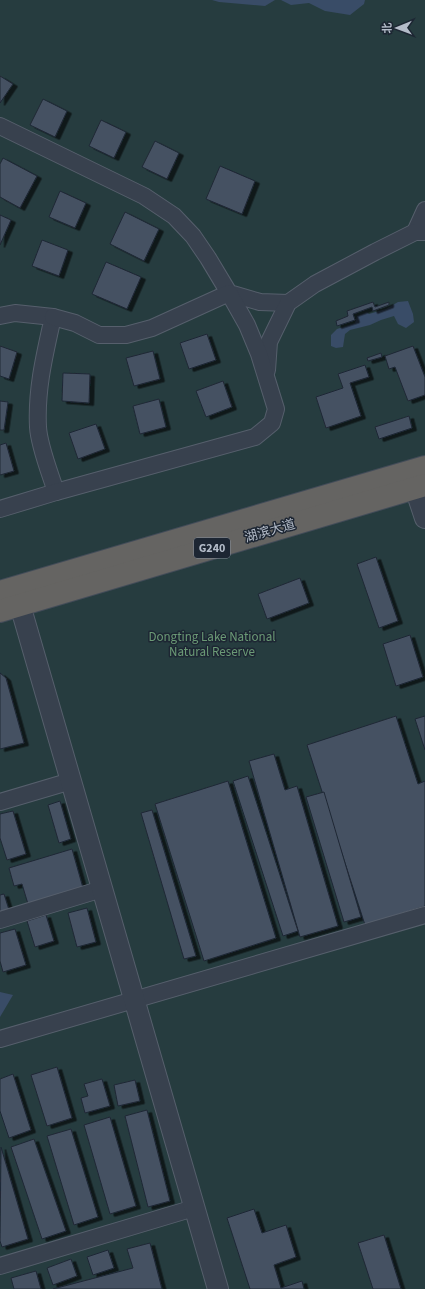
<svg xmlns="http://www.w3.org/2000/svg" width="425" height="1289" viewBox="0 0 425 1289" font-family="'Source Sans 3','Noto Sans SC',sans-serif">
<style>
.green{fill:#263c3f}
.water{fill:#394c67}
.building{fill:#455162;stroke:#1f2835;filter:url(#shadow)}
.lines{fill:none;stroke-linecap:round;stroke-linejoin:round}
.minor-casing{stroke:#565f6c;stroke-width:18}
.tertiary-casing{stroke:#565f6c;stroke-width:22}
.trunk-casing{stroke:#434c59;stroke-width:24}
.minor{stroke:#38414e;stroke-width:16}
.tertiary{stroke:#38414e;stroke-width:20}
.trunk{stroke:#656462;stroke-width:22}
.labels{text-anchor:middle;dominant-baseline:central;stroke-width:3;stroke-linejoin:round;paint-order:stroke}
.shield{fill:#1d2633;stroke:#878f9c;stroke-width:1}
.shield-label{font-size:12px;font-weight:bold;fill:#b4bcc9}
.street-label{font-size:13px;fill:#b4bcc9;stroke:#1d2633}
.park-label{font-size:13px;fill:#6b9a76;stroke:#1d2633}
</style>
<defs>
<filter id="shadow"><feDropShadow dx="4.5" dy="2.5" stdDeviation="0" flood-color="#0009"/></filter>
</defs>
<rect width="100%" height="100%" fill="#242f3e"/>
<rect class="green" x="0" y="0" width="425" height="1289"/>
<g class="water">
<polygon points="212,0 275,0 265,6 219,2"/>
<polygon points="281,0 365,0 364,4 350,15 325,11 309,3 291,5"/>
<polygon points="408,301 413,314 414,322 406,328 398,324 394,316 381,320 370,325 350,330 345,334 343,347 336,348 331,346 331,335 337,329 355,323 357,316 367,312 369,314 386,309 398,302"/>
<polygon points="0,992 13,995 0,1017"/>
</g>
<g class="building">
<polygon points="0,76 13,84 0,103"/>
<polygon points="43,99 67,111 55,137 30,125"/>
<polygon points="101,120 126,132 114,158 89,146"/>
<polygon points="155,141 179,153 167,179 142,167"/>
<polygon points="3,158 37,176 20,208 0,197 0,164"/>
<polygon points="220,166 255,181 242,214 206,199"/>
<polygon points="60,191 86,203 75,228 49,217"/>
<polygon points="125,212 159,229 144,261 110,244"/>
<polygon points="0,215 11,220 0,245"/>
<polygon points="42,240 68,250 59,276 32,266"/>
<polygon points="106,262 141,277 127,309 92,294"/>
<polygon points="373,302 375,307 389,302 389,305 373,311 372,307 353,314 355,320 337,326 336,321 348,316 347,311"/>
<polygon points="207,334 216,360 189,369 180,343"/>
<polygon points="0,346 17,352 9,379 0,376"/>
<polygon points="413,346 425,377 425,395 408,401 395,367 389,369 385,356"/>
<polygon points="153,351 160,379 134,386 126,358"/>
<polygon points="381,353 382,357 368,361 367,358"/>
<polygon points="365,365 369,377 350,383 361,416 326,428 316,397 343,388 338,374"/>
<polygon points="63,373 90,374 89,403 62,401"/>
<polygon points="223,381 232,407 206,417 196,391"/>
<polygon points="159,399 166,427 140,434 133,406"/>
<polygon points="0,401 8,402 4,430 0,430"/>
<polygon points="409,416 412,428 379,439 375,427"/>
<polygon points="96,424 105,449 78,459 69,433"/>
<polygon points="6,443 14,471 0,475 0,445"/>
<polygon points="376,557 398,621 379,628 357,564"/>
<polygon points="300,578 309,603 267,619 258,594"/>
<polygon points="410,635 423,677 396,686 383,644"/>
<polygon points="0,673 6,678 24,743 0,749"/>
<polygon points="396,716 418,784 425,781 425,906 365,925 307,745"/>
<polygon points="425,716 425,750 415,719"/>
<polygon points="274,754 285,790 297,786 338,926 300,937 249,761"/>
<polygon points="248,776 298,931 283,936 233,781"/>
<polygon points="228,781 276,938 204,961 155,804"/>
<polygon points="324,792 361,917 344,922 306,797"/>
<polygon points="60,801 71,839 59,843 48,805"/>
<polygon points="152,810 196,956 184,959 141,813"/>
<polygon points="13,811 26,854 7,860 0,838 0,814"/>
<polygon points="72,849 83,888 28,904 22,884 14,886 9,868"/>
<polygon points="4,894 10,913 0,916 0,895"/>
<polygon points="87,908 96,942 77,947 68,913"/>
<polygon points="46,915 54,941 35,947 27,921"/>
<polygon points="15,929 26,965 3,972 0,961 0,933"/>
<polygon points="57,1067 72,1118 47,1126 31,1075"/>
<polygon points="13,1074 31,1130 9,1138 0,1111 0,1079"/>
<polygon points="102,1079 110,1106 85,1113 81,1098 88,1096 84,1084"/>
<polygon points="135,1080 140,1101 118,1106 114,1085"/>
<polygon points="147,1110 170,1201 148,1207 125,1116"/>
<polygon points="110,1117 136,1206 110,1214 84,1125"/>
<polygon points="71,1129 98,1217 74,1225 47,1136"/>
<polygon points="34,1139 66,1231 42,1239 11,1147"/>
<polygon points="1,1147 28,1239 2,1247 0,1241"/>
<polygon points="254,1209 262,1233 286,1225 296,1257 274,1265 281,1288 302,1281 304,1289 250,1289 227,1218"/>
<polygon points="384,1235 401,1289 373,1289 358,1243"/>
<polygon points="150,1243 162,1289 53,1289 133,1268 127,1249"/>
<polygon points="108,1250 114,1268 93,1275 87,1257"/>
<polygon points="71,1259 77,1276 53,1285 47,1268"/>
<polygon points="36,1271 41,1289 14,1289 11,1278"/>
</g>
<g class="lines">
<g class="minor-casing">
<g id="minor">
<polyline points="0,126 144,196 174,216 193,236 208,258 229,293 260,302 288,303"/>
<polyline points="415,232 425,210"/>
<path d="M 0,316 L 15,313 L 53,317 C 45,353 36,389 38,427 C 39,446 50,473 56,492"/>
<polyline points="267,370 269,342 288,303 315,284 375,252 415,232 425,232"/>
<polyline points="0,509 56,492 255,437 272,423 276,409 259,354 247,325 229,293 152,328 126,335 99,335 75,323 53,317"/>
<polyline points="0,802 71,781"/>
<polyline points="0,920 102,889"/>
<polyline points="0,1039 425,915"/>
<polyline points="0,1266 194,1208"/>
</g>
</g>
<g class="tertiary-casing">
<g id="tertiary">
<polyline points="415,488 425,518"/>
<polyline points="20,605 218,1289"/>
</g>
</g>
<g class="trunk-casing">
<g id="trunk">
<polyline points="0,592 425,467"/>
<polyline points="0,611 425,485"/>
</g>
</g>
<use href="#minor" class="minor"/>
<use href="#tertiary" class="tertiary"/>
<use href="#trunk" class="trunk"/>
</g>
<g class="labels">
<rect class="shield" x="194" y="538" width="36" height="20" rx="3"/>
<g class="shield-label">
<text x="212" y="548">G240</text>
</g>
<g class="street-label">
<text transform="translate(270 531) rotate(-16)">湖滨大道</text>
</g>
<g class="park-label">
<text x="212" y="637">Dongting Lake National<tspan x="212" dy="15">Natural Reserve</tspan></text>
</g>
</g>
<g transform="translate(397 28) rotate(269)" stroke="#1d2633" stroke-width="3" paint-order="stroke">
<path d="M0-3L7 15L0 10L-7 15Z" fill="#b4bcc9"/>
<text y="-6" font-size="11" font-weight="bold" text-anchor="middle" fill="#b4bcc9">北</text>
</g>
</svg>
